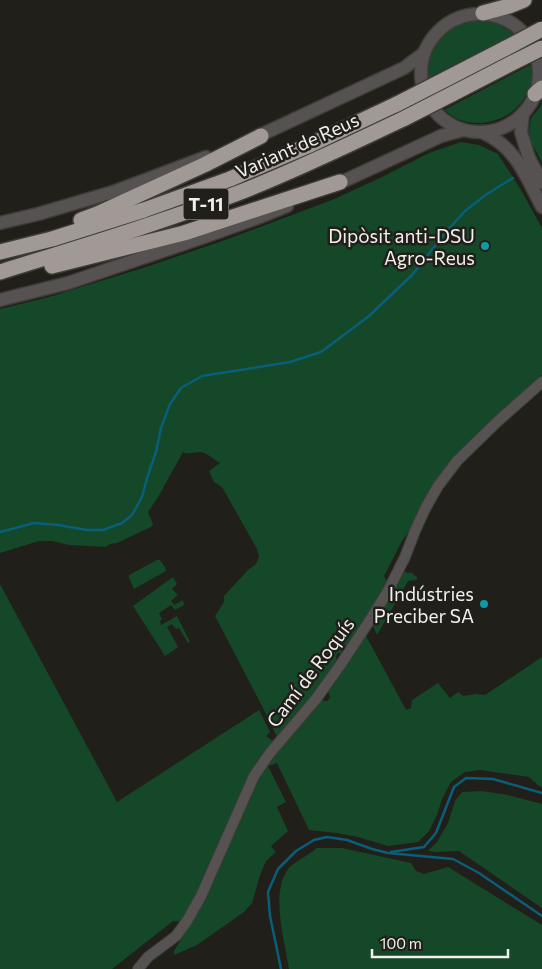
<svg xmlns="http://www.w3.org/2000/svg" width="542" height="969" viewBox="0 0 542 969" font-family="Commissioner,sans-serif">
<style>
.green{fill:#144828}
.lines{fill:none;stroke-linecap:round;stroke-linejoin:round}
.stream{stroke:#095e7a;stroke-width:2.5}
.minor-casing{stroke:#3e3c38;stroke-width:12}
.tertiary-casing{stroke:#3e3c38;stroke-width:15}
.motorway-casing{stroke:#3e3c38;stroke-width:18}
.minor{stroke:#555251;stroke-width:10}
.tertiary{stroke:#555251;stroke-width:12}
.motorway{stroke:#a09995;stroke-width:15}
.motorway-bridge-casing{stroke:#3e3c38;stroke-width:18;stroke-linecap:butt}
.motorway-bridge{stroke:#a09995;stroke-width:15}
.culture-dot{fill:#0f9aa8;stroke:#211f1a;stroke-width:2}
.labels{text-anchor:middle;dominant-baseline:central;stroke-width:5;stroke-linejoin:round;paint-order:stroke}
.shield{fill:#211f1a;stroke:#b3b1ae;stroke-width:1}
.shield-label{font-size:18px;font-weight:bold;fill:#f1f0ed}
.street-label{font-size:19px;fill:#f1f0ed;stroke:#211f1a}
.poi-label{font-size:19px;fill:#f1f0ed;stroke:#211f1a;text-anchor:end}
</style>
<rect width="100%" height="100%" fill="#211f1a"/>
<g class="green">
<path d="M 471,21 C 490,21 499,23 515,34 L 428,78 L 428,62 L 434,47 L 443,35 L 456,26 Z"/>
<path d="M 532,64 C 532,71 533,78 531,84 C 522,114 490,130 460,120 C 454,118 449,113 444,110 Z"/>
<polygon points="542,99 542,163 531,142 529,131 531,118 541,106"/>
<path d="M 461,142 L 479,145 L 498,154 L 521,190 L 542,228 L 542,375 L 470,443 L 402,541 L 384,576 L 388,583 L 343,654 L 338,653 L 336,656 L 337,663 L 317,692 L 278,737 L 276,735 L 263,708 L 215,616 L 224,602 L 224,596 L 248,570 L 256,564 L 259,557 L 257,549 L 222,487 L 214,482 L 209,471 L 220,463 C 215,460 207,453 201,452 C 194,452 190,455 183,452 L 158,497 L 148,512 L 153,524 L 151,527 L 117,543 L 110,544 L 106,547 L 69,545 L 52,541 L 39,541 L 0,553 L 0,309 L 49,297 L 146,267 L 225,240 L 332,200 L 380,178 L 429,153 Z"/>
<polygon points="157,560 160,560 165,567 166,571 134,589 129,578 129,575"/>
<polygon points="404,572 412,573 417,577 417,580 408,581 377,635 372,624"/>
<polygon points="173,577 177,584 172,589 178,595 171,601 174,605 183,600 184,605 175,610 171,605 159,613 162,619 160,621 161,625 177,616 190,642 188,643 179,628 176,629 172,624 167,627 178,647 165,656 133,606"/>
<polygon points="0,584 117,802 259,710 270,732 266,736 274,742 182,922 173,921 112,969 0,969"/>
<polygon points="365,634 406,710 411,708 412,700 438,683 450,698 458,692 463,696 476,694 485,695 542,657 542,787 539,786 529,777 480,770 465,772 451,782 442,799 437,815 429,831 418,842 388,846 358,837 337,833 309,830 277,763 268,766 286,802 277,807 288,831 271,846 276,852 266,861 260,875 252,903 244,912 197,945 174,955 174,951 189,926 255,782 319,700 327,701 330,698 328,691 331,685"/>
<polygon points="482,791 508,795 542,804 542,908 459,851 436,852 428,851 437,842 448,823 455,801 462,792"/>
<path d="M 317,848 L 342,848 L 411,863 L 416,871 L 424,874 L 448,867 L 542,925 L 542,969 L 289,969 C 285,941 270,894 288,869 C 293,863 310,854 317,848 Z"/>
</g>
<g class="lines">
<g class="stream">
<polyline points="0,532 34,523 58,525 87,530 103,530 122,523 132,515 142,497 148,475 156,452 161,428 170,404 181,388 202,376 290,362 321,352 369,316 412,275 446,232 465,211 487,194 513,178"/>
<polyline points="391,852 424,847 436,833 454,787 466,778 493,779 542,793"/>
<polyline points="281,969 270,916 268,892 278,869 296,851 314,840 327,837 347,840 372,849 388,853 453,859 479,873 542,916"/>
</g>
<g class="minor-casing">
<polyline id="minor" points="138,969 148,957 176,936 187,921 201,896 254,776 270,753 316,699 341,664 370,620 388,591 405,557 415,531 425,509 438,486 457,461 497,422 542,382"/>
</g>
<g class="tertiary-casing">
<g id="tertiary">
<circle cx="480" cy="73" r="59"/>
<polyline points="523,113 521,132 529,158 542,183"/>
<path d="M 482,132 C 517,148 525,175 542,207"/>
<polyline points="252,139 404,68 424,53"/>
<polyline points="333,186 441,136 463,130"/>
<polyline points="0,223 38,214 113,192 206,157"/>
<polyline points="0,300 68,283 204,237 257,218 287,206"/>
</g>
</g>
<g class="motorway-casing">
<g id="motorway">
<polyline points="483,13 509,6 524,0"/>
<polyline points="444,80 506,48"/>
<polyline points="452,94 514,62"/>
<polyline points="535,94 542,88"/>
<polyline points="81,220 97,214 204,165 261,136"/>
<polyline points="0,252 52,239 144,210 230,179 312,144 397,104"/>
<polyline points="52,266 184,233 340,182"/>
<path d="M 0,272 C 80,247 160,223 238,193 C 295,171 350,144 405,118"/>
</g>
</g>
<use href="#minor" class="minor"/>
<use href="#tertiary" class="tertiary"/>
<use href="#motorway" class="motorway"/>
<g class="motorway-bridge-casing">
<g id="motorway-bridge">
<polyline points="506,48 542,29"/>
<polyline points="514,62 542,48"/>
<polyline points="397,104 444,80"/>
<polyline points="405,118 452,94"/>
</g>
</g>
<use href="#motorway-bridge" class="motorway-bridge"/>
</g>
<g class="culture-dot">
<circle cx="485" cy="246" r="5"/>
<circle cx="484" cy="604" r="5"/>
</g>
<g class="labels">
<rect class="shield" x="183.5" y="188.5" width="45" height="31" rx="4"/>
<g class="shield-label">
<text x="206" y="204">T-11</text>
</g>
<g class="street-label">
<text transform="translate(297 145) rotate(-24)">Variant de Reus</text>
<text transform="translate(310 672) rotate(-53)">Camí de Roquís</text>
</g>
<g class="poi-label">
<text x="475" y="235">Dipòsit anti-DSU<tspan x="475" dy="22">Agro-Reus</tspan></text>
<text x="474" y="593">Indústries<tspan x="474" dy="22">Preciber SA</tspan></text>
</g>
</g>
<path d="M372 949v8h136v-8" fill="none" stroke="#f1f0ed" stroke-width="2.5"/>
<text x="380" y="949" font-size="15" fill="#f1f0ed" stroke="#211f1a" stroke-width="4" paint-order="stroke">100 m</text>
</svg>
